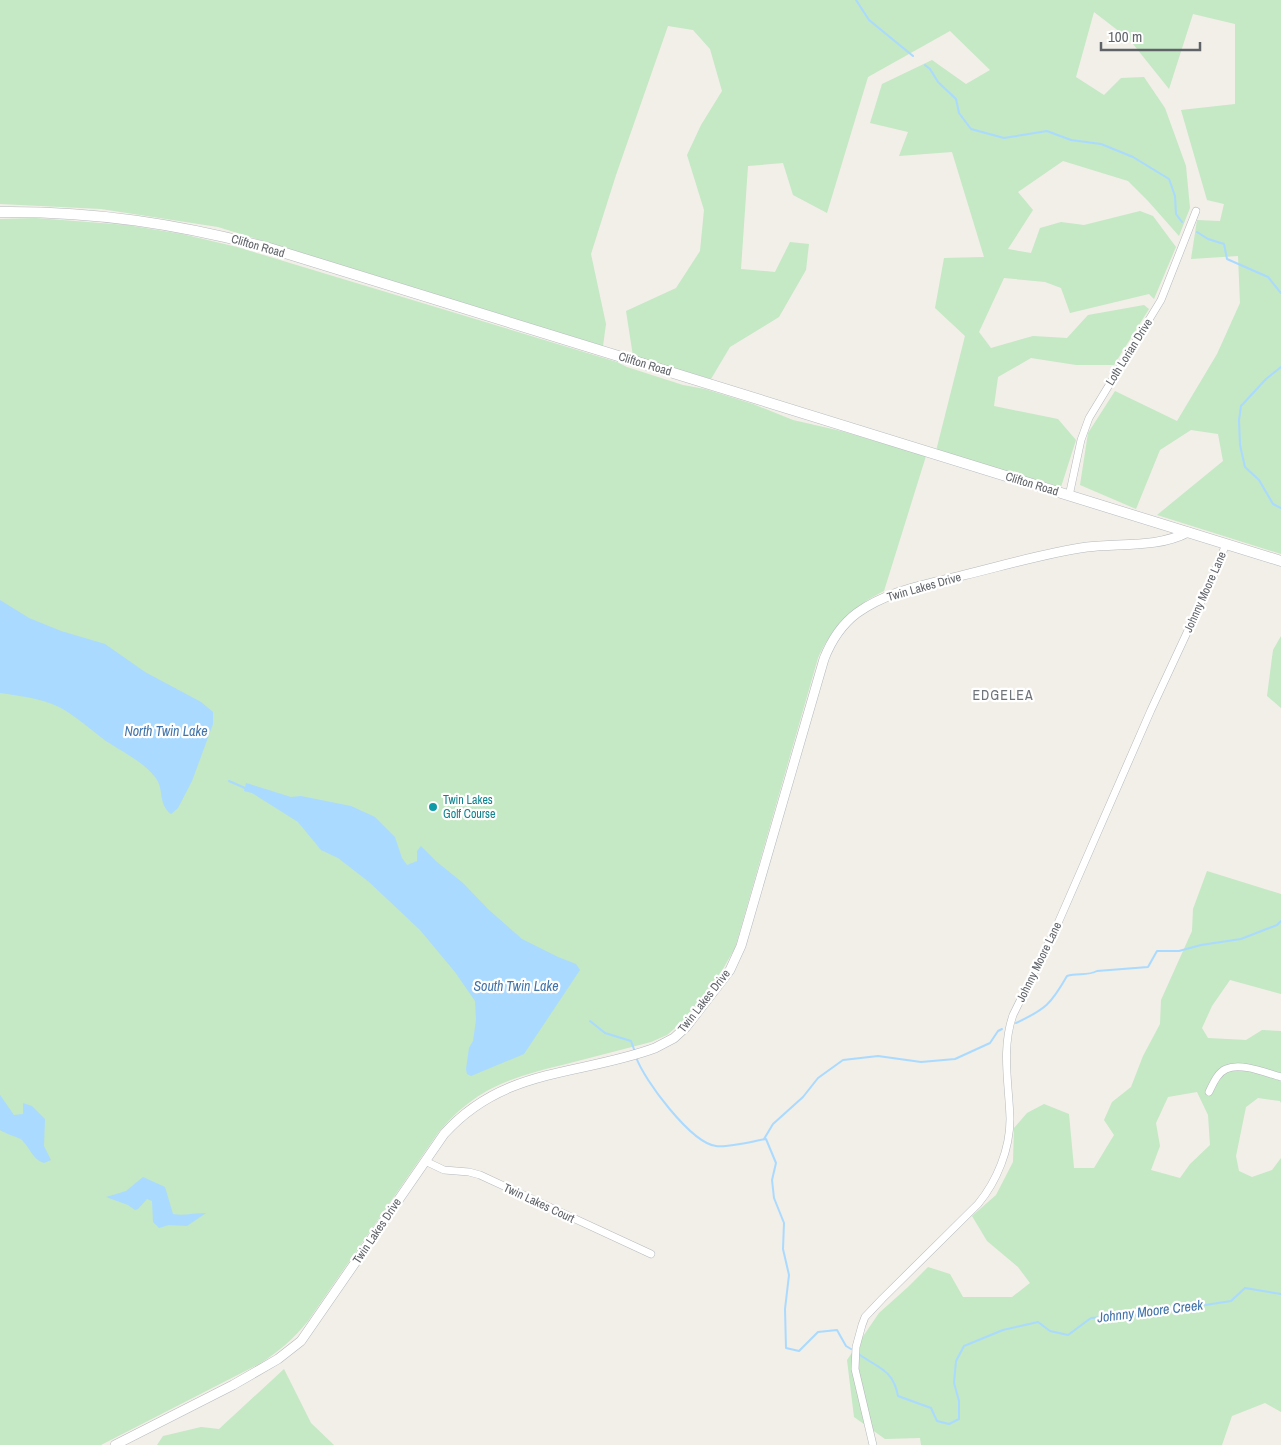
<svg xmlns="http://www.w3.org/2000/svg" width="1281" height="1445" viewBox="0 0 1281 1445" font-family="'Archivo Narrow',sans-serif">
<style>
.green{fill:#c5e8c5;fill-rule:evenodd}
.water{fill:#aadaff}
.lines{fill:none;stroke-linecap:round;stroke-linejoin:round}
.stream{stroke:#aadaff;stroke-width:2}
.minor-casing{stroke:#b5b8bc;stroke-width:8}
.tertiary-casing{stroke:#b5b8bc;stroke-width:10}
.secondary-casing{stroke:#b6babf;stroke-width:11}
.minor{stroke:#fff;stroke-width:7}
.tertiary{stroke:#fff;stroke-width:9}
.secondary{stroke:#fff;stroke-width:10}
.culture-dot{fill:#0f9aa8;stroke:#fff;stroke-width:2}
.labels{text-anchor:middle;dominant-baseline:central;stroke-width:4.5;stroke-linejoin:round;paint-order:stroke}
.street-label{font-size:12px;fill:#5f6368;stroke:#fff}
.culture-label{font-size:12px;fill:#0d838f;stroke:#fff;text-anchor:start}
.neighbourhood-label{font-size:14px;letter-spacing:1px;fill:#70757a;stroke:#fff}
.water-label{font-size:14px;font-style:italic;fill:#4174aa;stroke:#fff}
</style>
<rect width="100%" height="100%" fill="#f1efe8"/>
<g class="green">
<polygon points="0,0 1281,0 1281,554 1157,515 1223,461 1218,434 1191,430 1160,450 1136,509 1080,485 1088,433 1115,391 1177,421 1217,354 1240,303 1238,256 1191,259 1197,220 1220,221 1224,204 1207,200 1181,110 1235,104 1235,24 1193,14 1169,89 1129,39 1094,12 1076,77 1104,95 1121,78 1144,77 1165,108 1186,166 1190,208 1179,236 1148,201 1128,181 1063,161 1018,192 1033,210 1008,249 1031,253 1040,228 1061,222 1084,225 1140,211 1153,216 1176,247 1154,299 1149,294 1070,313 1061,288 1045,282 1004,278 979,332 991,348 1033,336 1067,338 1088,315 1144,305 1149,309 1114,365 1076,365 1031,358 998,377 994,406 1058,419 1076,440 1061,487 936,451 965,336 935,308 944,258 984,257 952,152 899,156 908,132 870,123 882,84 932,60 966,84 990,70 950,31 868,77 827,213 793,195 783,163 748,166 741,269 775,272 790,242 809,244 806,270 779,317 730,347 711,379 633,356 626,311 676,288 700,251 704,210 687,155 701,125 722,91 710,49 693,30 668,26 616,175 591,254 606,324 603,346 218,227 101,209 0,204"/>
<path d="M 36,218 L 127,225 L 182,234 L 237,247 L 617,362 L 627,367 L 683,385 L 705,389 L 753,404 L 793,420 L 841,431 L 926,456 L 884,591 C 853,606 832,627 818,658 L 735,948 L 720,974 L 681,1023 L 667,1035 L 651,1042 C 624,1049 597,1056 570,1063 C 513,1077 477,1086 438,1133 L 308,1321 C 294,1338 279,1352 259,1364 L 101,1445 L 0,1445 L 0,219 Z"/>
<polygon points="1281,636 1281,708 1267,696 1273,650"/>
<path d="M 1207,871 L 1281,894 L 1281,994 L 1230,980 L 1212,1006 L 1202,1028 L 1208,1038 L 1246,1040 L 1262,1030 L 1281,1031 L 1281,1103 L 1280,1101 L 1258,1098 L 1246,1107 L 1236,1156 L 1239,1171 L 1252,1177 L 1272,1170 L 1281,1158 L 1281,1412 L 1265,1403 L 1232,1416 L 1222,1445 L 921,1445 L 920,1438 L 885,1439 L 854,1417 L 847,1360 L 879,1313 L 908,1287 L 928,1267 L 950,1274 L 963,1297 L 1012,1297 L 1030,1283 L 1018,1267 L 987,1241 L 972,1216 L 996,1195 L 1013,1162 L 1014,1128 L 1027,1113 L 1044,1104 L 1069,1114 L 1074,1168 L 1094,1168 L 1114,1135 L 1104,1120 L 1112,1102 L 1131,1087 L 1143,1056 L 1160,1024 L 1161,1000 L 1192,931 L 1193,909 ZM 1197,1092 L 1208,1115 L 1210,1145 L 1190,1164 L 1180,1178 L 1151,1170 L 1160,1146 L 1156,1123 L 1168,1097 Z"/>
<polygon points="284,1369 311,1423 334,1445 157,1445 163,1436 201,1427 219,1429"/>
</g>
<g class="water">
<path d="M 0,600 L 29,618 L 61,631 L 105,644 L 145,672 L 201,702 L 213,712 L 213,724 L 192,781 L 178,808 L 171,814 C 157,803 165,789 155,777 C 144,762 121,751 106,741 C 91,730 76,716 59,707 C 41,698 20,696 0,693 Z"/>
<polygon points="246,783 291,797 301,796 351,806 375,817 395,837 402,858 407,865 417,861 417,851 421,846 437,862 463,883 488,909 522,939 558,957 576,964 580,970 524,1054 471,1076 467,1074 466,1069 469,1048 473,1041 476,1020 475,1001 455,972 420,930 369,882 338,858 321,850 298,822 252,793 244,791"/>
<path d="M 0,1095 L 14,1115 L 23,1114 L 23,1103 L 32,1106 L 45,1119 L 44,1146 L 51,1160 L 44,1163 C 33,1160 30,1148 22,1140 C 18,1137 6,1134 0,1130 Z"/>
<path d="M 143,1177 L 165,1187 L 173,1214 C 183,1216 195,1213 206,1213 L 187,1226 L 169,1225 L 159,1228 L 153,1222 L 152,1201 L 147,1199 L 138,1209 L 135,1210 L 128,1205 L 106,1197 L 126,1191 Z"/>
</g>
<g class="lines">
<g class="stream">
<polyline points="856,0 869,20 913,56"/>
<polyline points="925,65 930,69 938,82 956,99 959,113 971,129 1004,138 1047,131 1071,140 1101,144 1133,157 1169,179 1175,196 1176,214 1182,222"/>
<polyline points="1197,232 1208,239 1224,244 1227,259 1268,277 1281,293"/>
<polyline points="1281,367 1266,379 1241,406 1239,420 1240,445 1245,467 1259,480 1273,504 1281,508"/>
<polyline points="229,781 245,788"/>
<polyline points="590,1021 605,1033 631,1041 635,1052"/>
<path d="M 1016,1023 C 1046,1009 1051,1004 1067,976 C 1078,973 1088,976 1097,971 L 1148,967 L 1157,951 L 1179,951 L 1201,945 L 1241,939 L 1277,925 L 1281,921"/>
<path d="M 636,1057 C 644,1080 691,1143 716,1146 C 727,1148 754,1141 766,1139 L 776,1163 L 772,1180 L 774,1198 L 784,1223 L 783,1249 L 789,1275 L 785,1309 L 786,1348 L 799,1351 L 818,1332 L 837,1330 L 846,1346 L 851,1349"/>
<polyline points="764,1139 773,1124 803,1097 818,1078 843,1060 878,1056 921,1062 955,1059 990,1043 998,1031 1002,1029"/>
<path d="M 860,1355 C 880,1369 893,1370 898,1396 L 931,1408 L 937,1421 L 949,1424 L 959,1419 L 959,1401 L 954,1383 L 956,1361 L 964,1346 L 1003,1330 L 1038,1322 L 1050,1331 L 1068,1335 L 1091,1318 L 1147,1314 L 1231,1301 L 1245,1288 L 1281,1294"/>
</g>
<g class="minor-casing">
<g id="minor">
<polyline points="1069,496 1081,440 1089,418 1161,300 1196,211"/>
<path d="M 1209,1092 C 1213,1084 1217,1073 1226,1069 C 1241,1062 1266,1073 1281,1077"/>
<polyline points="425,1161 444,1170 469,1172 480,1175 651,1254"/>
<path d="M 873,1445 L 855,1369 L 856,1347 L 862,1325 L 865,1317 L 882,1299 L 978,1204 C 997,1181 1010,1149 1010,1119 C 1009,1084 1001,1049 1013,1015 L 1055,930 L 1151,710 L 1211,581 L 1226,544"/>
</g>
</g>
<g class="tertiary-casing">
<path id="tertiary" d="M 115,1445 L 233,1385 L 278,1359 L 301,1341 L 444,1134 C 504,1067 579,1076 655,1048 L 674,1038 L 686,1027 L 730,970 L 741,946 L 824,659 C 831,641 841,625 857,613 C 889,590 927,585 964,575 C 1005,565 1045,553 1087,547 C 1120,543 1158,548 1188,532"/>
</g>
<g class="secondary-casing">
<path id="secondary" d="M 0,212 C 95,211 178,224 269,248 L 1281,561"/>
</g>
<use href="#minor" class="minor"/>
<use href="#tertiary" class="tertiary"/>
<use href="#secondary" class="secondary"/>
</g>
<circle class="culture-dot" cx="433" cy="807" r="5"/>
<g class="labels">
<g class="street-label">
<text transform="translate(258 246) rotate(16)">Clifton Road</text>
<text transform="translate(1129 352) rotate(-58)">Loth Lorian Drive</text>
<text transform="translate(645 364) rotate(17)">Clifton Road</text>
<text transform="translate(1032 484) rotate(17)">Clifton Road</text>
<text transform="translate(924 587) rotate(-16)">Twin Lakes Drive</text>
<text transform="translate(1205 592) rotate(-66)">Johnny Moore Lane</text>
<text transform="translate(1039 962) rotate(-64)">Johnny Moore Lane</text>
<text transform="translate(704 1001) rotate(-52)">Twin Lakes Drive</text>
<text transform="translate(539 1203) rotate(25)">Twin Lakes Court</text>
<text transform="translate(377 1231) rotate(-56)">Twin Lakes Drive</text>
</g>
<g class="culture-label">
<text x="443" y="800">Twin Lakes<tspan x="443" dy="14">Golf Course</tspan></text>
</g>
<g class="neighbourhood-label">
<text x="1003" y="695">EDGELEA</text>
</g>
<g class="water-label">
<text x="166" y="731">North Twin Lake</text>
<text x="516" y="986">South Twin Lake</text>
<text transform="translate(1150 1311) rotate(-7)">Johnny Moore Creek</text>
</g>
</g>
<path d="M1101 42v8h99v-8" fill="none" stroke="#5f6368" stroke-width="2.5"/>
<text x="1108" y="42" font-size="15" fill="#5f6368" stroke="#ffffff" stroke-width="4" paint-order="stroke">100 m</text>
</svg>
